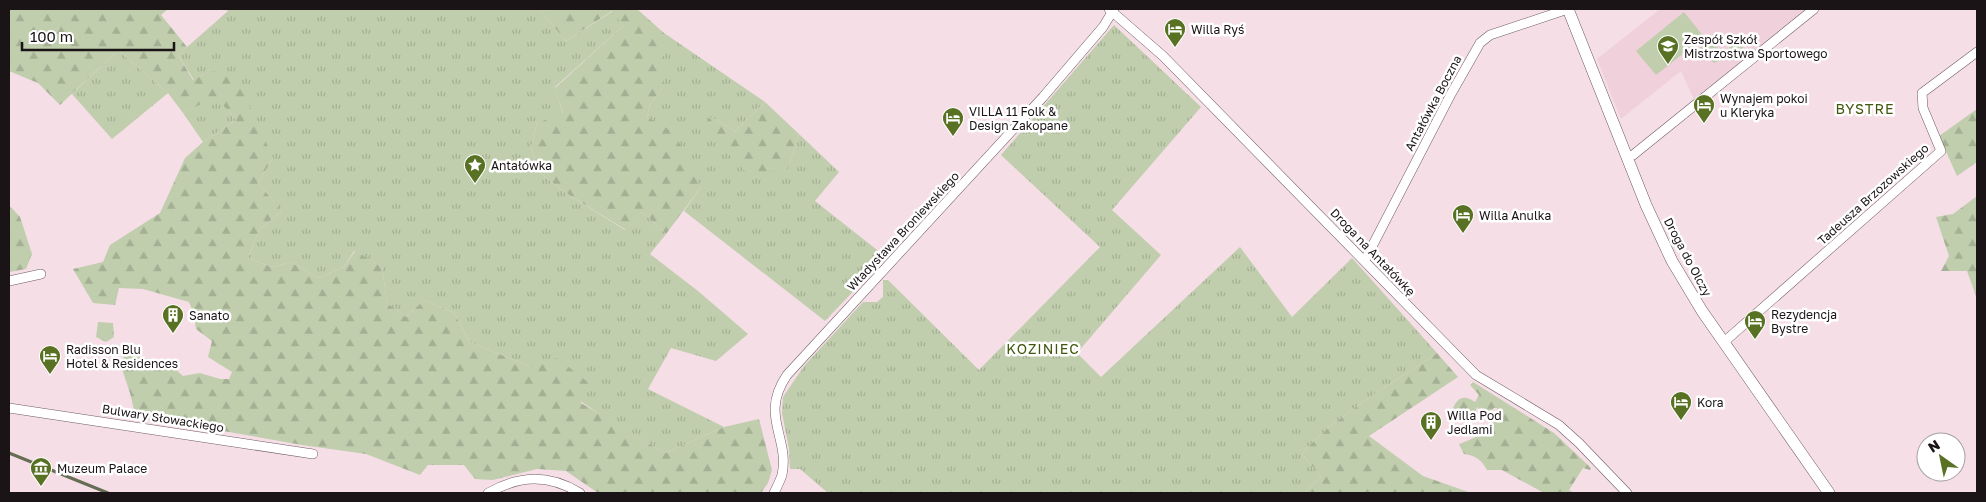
<svg xmlns="http://www.w3.org/2000/svg" width="1986" height="502" viewBox="0 0 1986 502" font-family="'Golos Text',sans-serif">
<style>
.built{fill:#efd0db}
.grass{fill:url(#grass-tufts)}
.forest{fill:url(#forest-firs)}
.garden{fill:#c0cead}
.lines{fill:none;stroke-linecap:round;stroke-linejoin:round}
.stream{stroke:#656e54;stroke-width:3}
.minor-casing{stroke:#6f5c62;stroke-width:10}
.tertiary-casing{stroke:#6f5c62;stroke-width:12}
.minor{stroke:#fff;stroke-width:9}
.tertiary{stroke:#fff;stroke-width:11}
.labels{text-anchor:middle;dominant-baseline:central;stroke-width:5;stroke-linejoin:round;paint-order:stroke}
.poi-label{font-size:12px;fill:#1b1416;stroke:#fff;text-anchor:start}
.street-label{font-size:12px;fill:#1b1416;stroke:#fff}
.neighbourhood-label{font-size:14px;letter-spacing:1px;fill:#42580d;stroke:#fff}
</style>
<defs>
<pattern id="grass-tufts" width="24" height="20" patternUnits="userSpaceOnUse" patternTransform="scale(1.25)"><rect width="24" height="20" fill="#c0cead"/><path d="M3 7l-1-3M5 7V3M7 7l1-3M15 17l-1-3M17 17v-4M19 17l1-3" fill="none" stroke="#a4b094"/></pattern>
<pattern id="forest-firs" width="22" height="20" patternUnits="userSpaceOnUse" patternTransform="scale(1.25)"><rect width="22" height="20" fill="#c0cead"/><path d="M5 1l3.5 6h-7zM16 11l3.5 6h-7z" fill="#a4b094"/></pattern>
</defs>
<rect width="100%" height="100%" fill="#f5dee6"/>
<polygon class="built" points="1660,9 1806,9 1694,99 1681,71 1621,119 1597,59"/>
<g class="grass">
<polygon points="225,9 539,9 566,41 613,11 623,26 555,87 563,114 537,123 531,147 539,172 566,193 625,230 642,212 666,234 650,254 698,291 748,334 716,361 671,348 648,389 724,427 665,453 602,416 531,367 470,342 454,313 424,300 406,317 387,303 382,267 354,251 344,267 318,278 291,262 272,267 248,258 259,230 282,211 258,183 273,158 210,71 194,80 178,55 228,11"/>
<path d="M 1114,25 L 1201,107 L 1112,210 L 1161,255 L 1077,353 L 1101,377 L 1240,247 L 1292,317 L 1352,258 L 1437,353 C 1394,383 1336,414 1302,454 L 1321,477 L 1304,493 L 828,493 L 800,469 L 790,469 L 789,449 L 782,413 L 783,397 L 804,366 L 863,302 L 877,302 L 883,297 L 883,280 L 888,280 L 979,370 L 1100,247 L 1001,155 Z"/>
<polygon points="664,33 765,102 735,131 711,117 788,169 799,134 839,172 815,201 886,257 825,321 684,211 701,187 647,117 650,104 664,87"/>
<polygon points="1708,41 1718,48 1727,51 1730,46 1738,41 1743,47 1743,54 1738,58 1725,58 1714,63 1700,50 1700,44"/>
<polygon points="118,50 168,93 112,139 72,94"/>
<polygon points="216,96 236,120 203,142 183,113"/>
</g>
<g class="forest">
<polygon points="9,9 168,9 161,15 187,47 178,55 193,80 210,71 226,71 244,93 273,158 258,183 282,211 259,230 248,258 272,267 291,262 318,278 344,267 355,251 382,267 387,303 406,317 424,300 454,313 470,342 531,367 557,358 589,383 581,403 665,453 724,427 759,419 772,470 768,483 761,493 598,493 566,471 537,469 493,480 475,479 464,465 428,465 420,475 366,454 302,445 195,426 136,418 130,393 121,366 125,352 172,366 183,376 200,373 220,379 229,379 232,372 208,357 212,341 196,329 194,314 189,302 143,289 119,288 115,305 93,303 73,269 103,262 110,245 160,213 185,158 203,142 236,120 216,97 183,113 168,93 118,50 60,105 38,83 9,71"/>
<polygon points="539,9 637,9 664,33 664,87 650,104 647,117 674,132 701,187 666,234 642,212 626,230 566,193 539,172 531,147 537,123 563,113 555,88 623,26 612,11 566,41"/>
<polygon points="765,102 799,134 788,169 748,174 702,126 711,117 735,131"/>
<polygon points="1977,109 1977,162 1957,176 1939,136"/>
<polygon points="1977,196 1977,299 1967,271 1941,271 1949,256 1936,217 1953,214"/>
<polygon points="9,205 20,217 32,254 26,269 9,272"/>
<polygon points="98,322 113,323 114,337 106,342 96,337"/>
<path d="M 1437,353 L 1458,377 L 1369,436 L 1423,476 L 1471,493 L 1304,493 L 1321,477 L 1302,454 C 1336,414 1394,383 1437,353 Z"/>
<path d="M 1473,382 L 1554,433 L 1591,468 L 1590,470 L 1583,468 L 1569,490 L 1574,493 L 1544,493 L 1502,470 L 1487,470 C 1481,459 1476,456 1464,454 L 1459,444 C 1475,438 1500,428 1497,408 L 1494,408 L 1485,416 L 1477,407 L 1473,418 L 1465,423 L 1457,420 L 1452,412 C 1455,399 1463,393 1475,402 L 1479,395 L 1470,385 Z"/>
</g>
<polygon class="garden" points="1684,12 1704,37 1656,75 1636,51"/>
<g class="lines">
<polyline class="stream" points="9,453 108,493"/>
<g class="minor-casing">
<g id="minor">
<polyline points="1109,9 1163,56 1476,375 1559,425 1579,443 1627,493"/>
<polyline points="1627,157 1633,155 1814,9"/>
<polyline points="1365,260 1451,94 1480,43 1490,35 1568,9"/>
<polyline points="9,281 41,274"/>
<polyline points="1724,342 1941,151 1923,108 1922,93 1977,52"/>
<polyline points="9,408 313,454"/>
<path d="M 488,493 C 520,475 548,474 580,493"/>
<path d="M 774,493 C 777,487 780,481 782,475 C 790,437 759,416 787,375 L 1043,97 L 1103,27 L 1114,9"/>
</g>
</g>
<g class="tertiary-casing">
<polyline id="tertiary" points="1568,9 1646,205 1672,261 1702,311 1829,493"/>
</g>
<use href="#minor" class="minor"/>
<use href="#tertiary" class="tertiary"/>
</g>
<defs>
<g id="hotel-pin" transform="scale(1.125)"><path d="M0 17L-7.5 6A9.5 9.5 0 1 1 7.5 6Z" fill="#587123" stroke="#fff"/><path d="M-6-4.5h1.5V1H6V5H4.5V3h-9V5H-6ZM-4 0a1.8 1.8 0 1 1 3.6 0ZM.5 0V-2.5h3Q6-2.5 6 0Z" fill="#fff"/></g>
<g id="school-pin" transform="scale(1.125)"><path d="M0 17L-7.5 6A9.5 9.5 0 1 1 7.5 6Z" fill="#587123" stroke="#fff"/><path d="M0-5L7-2L0 1L-7-2ZM-4 1L0 2.5L4 1V4Q0 6-4 4Z" fill="#fff"/></g>
<g id="sight-pin" transform="scale(1.125)"><path d="M0 17L-7.5 6A9.5 9.5 0 1 1 7.5 6Z" fill="#587123" stroke="#fff"/><path d="M0-6L1.8-2.2L6-1.7L2.9 1.2L3.7 5.4L0 3.3L-3.7 5.4L-2.9 1.2L-6-1.7L-1.8-2.2Z" fill="#fff"/></g>
<g id="building-pin" transform="scale(1.125)"><path d="M0 17L-7.5 6A9.5 9.5 0 1 1 7.5 6Z" fill="#587123" stroke="#fff"/><path d="M-4-6H4V6H1V3H-1V6H-4ZM-2.5-4.3h1.7v1.8h-1.7ZM.8-4.3h1.7v1.8H.8ZM-2.5-1h1.7V.8h-1.7ZM.8-1h1.7V.8H.8Z" fill="#fff"/></g>
<g id="museum-pin" transform="scale(1.125)"><path d="M0 17L-7.5 6A9.5 9.5 0 1 1 7.5 6Z" fill="#587123" stroke="#fff"/><path d="M0-6L6-3V-2H-6V-3ZM-5-1h2V3h-2ZM-1-1h2V3h-2ZM3-1h2V3H3ZM-6 4H6V6H-6Z" fill="#fff"/></g>
</defs>
<g fill-rule="evenodd">
<use href="#hotel-pin" x="1175" y="29"/>
<use href="#school-pin" x="1668" y="46"/>
<use href="#hotel-pin" x="1704" y="105"/>
<use href="#hotel-pin" x="953" y="118"/>
<use href="#sight-pin" x="475" y="165"/>
<use href="#hotel-pin" x="1463" y="215"/>
<use href="#building-pin" x="173" y="315"/>
<use href="#hotel-pin" x="1755" y="321"/>
<use href="#hotel-pin" x="50" y="356"/>
<use href="#hotel-pin" x="1681" y="402"/>
<use href="#building-pin" x="1431" y="422"/>
<use href="#museum-pin" x="41" y="468"/>
</g>
<g class="labels">
<g class="poi-label">
<text x="1191" y="29">Willa Ryś</text>
<text x="1684" y="39">Zespół Szkół<tspan x="1684" dy="14">Mistrzostwa Sportowego</tspan></text>
<text x="1720" y="98">Wynajem pokoi<tspan x="1720" dy="14">u Kleryka</tspan></text>
<text x="969" y="111">VILLA 11 Folk &amp;<tspan x="969" dy="14">Design Zakopane</tspan></text>
<text x="491" y="165">Antałówka</text>
<text x="1479" y="215">Willa Anulka</text>
<text x="1771" y="314">Rezydencja<tspan x="1771" dy="14">Bystre</tspan></text>
<text x="189" y="315">Sanato</text>
<text x="66" y="349">Radisson Blu<tspan x="66" dy="14">Hotel &amp; Residences</tspan></text>
<text x="1697" y="402">Kora</text>
<text x="1447" y="415">Willa Pod<tspan x="1447" dy="14">Jedlami</tspan></text>
<text x="57" y="468">Muzeum Palace</text>
</g>
<g class="street-label">
<text transform="translate(1433 103) rotate(-62)">Antałówka Boczna</text>
<text transform="translate(1873 194) rotate(-42)">Tadeusza Brzozowskiego</text>
<text transform="translate(903 231) rotate(-47)">Władysława Broniewskiego</text>
<text transform="translate(1373 252) rotate(46)">Droga na Antałówkę</text>
<text transform="translate(1688 257) rotate(62)">Droga do Olczy</text>
<text transform="translate(163 418) rotate(9)">Bulwary Słowackiego</text>
</g>
<g class="neighbourhood-label">
<text x="1865" y="108">BYSTRE</text>
<text x="1043" y="348">KOZINIEC</text>
</g>
</g>
<rect width="1986" height="502" fill="none" stroke="#1b1416" stroke-width="20"/>
<g transform="translate(1941 457) rotate(327)"><circle r="24" fill="#ffffff" stroke="#a4a1a2"/>
<path d="M0-4L9 19L0 12L-9 19Z" fill="#587123"/>
<text y="-8" font-size="14" font-weight="bold" text-anchor="middle" fill="#1b1416">N</text>
</g>
<path d="M22 42v8h152v-8" fill="none" stroke="#1b1416" stroke-width="2.5"/>
<text x="30" y="42" font-size="15" fill="#1b1416" stroke="#ffffff" stroke-width="4" paint-order="stroke">100 m</text>
</svg>
